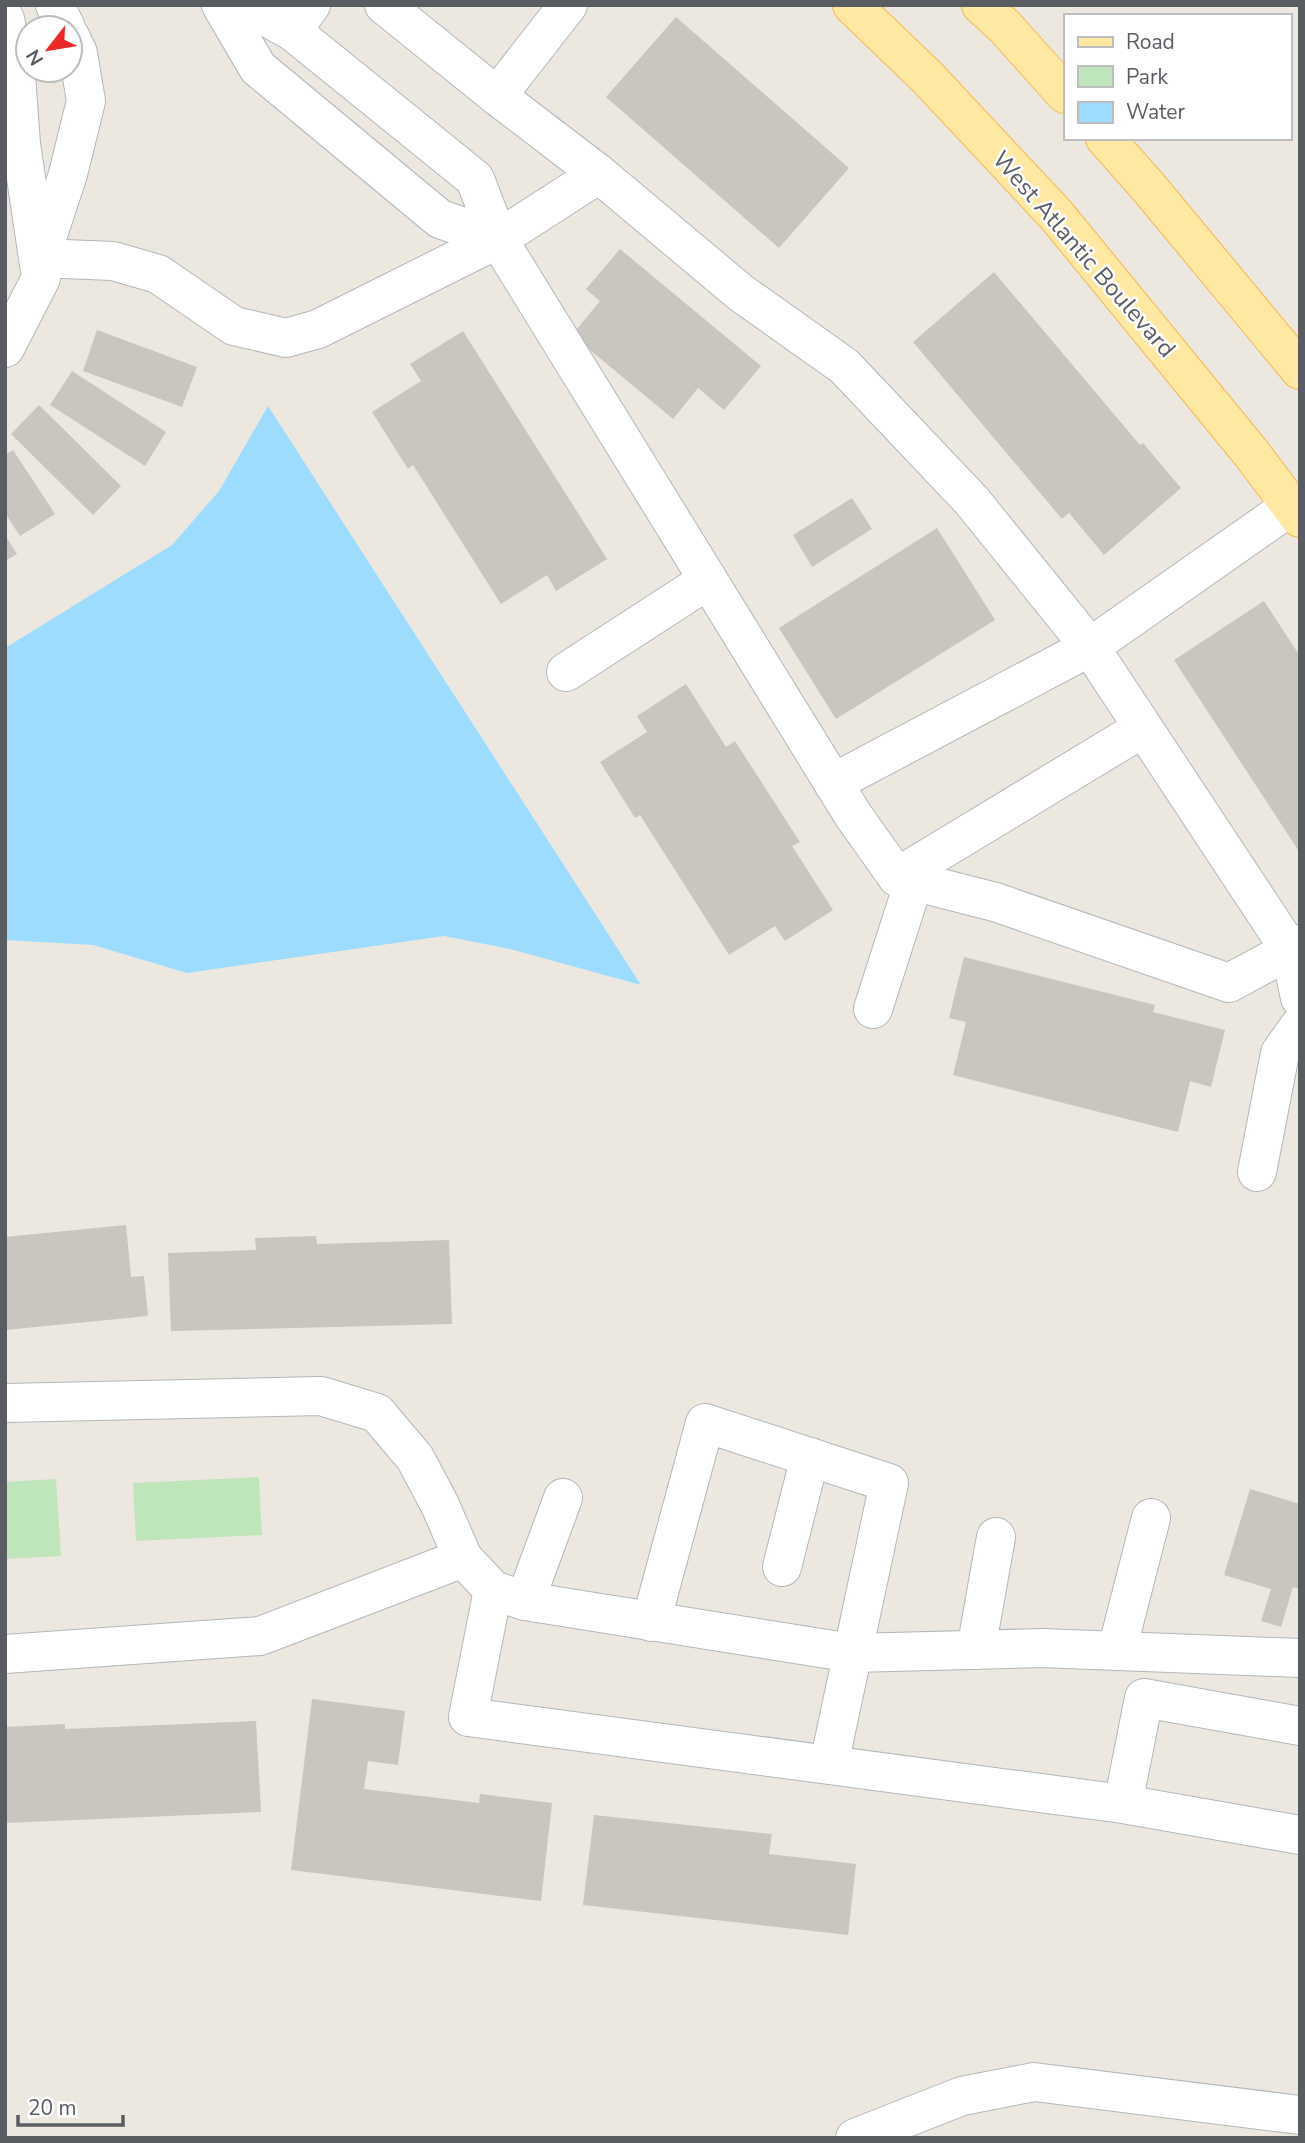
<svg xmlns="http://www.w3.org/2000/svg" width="1305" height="2143" viewBox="0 0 1305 2143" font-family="'Nunito Sans',sans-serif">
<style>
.green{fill:#bfe5bb}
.water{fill:#9ddcff}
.building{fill:#c9c5bf}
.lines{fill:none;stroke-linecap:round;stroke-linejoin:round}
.minor-casing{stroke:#b3b7bb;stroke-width:40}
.major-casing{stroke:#f3b852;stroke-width:40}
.minor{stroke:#fff;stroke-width:38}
.major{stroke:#ffe8a2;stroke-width:38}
.labels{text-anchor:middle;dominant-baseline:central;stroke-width:5;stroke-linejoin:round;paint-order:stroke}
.street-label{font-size:24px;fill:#595d61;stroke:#fff}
</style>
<rect width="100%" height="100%" fill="#ece8e0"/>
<g class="green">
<polygon points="259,1477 262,1535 136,1541 133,1483"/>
<polygon points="56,1479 61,1556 5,1559 5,1482"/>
</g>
<polygon class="water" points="268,406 641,985 510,949 444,936 187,973 93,945 5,940 5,648 172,545 219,491"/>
<g class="building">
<polygon points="676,17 849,168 779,248 606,97"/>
<polygon points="620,249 761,366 724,410 698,388 673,419 572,335 600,301 586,289"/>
<polygon points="994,272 1140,445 1143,443 1181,488 1104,555 1069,513 1062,519 913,342"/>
<polygon points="97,330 197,367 182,407 83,371"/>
<polygon points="463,331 607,559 556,591 547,575 501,604 413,465 408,469 372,412 421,381 410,364"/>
<polygon points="72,371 166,432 145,466 50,405"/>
<polygon points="39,405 121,486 93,515 11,434"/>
<polygon points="13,450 55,514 20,536 5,513 5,455"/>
<polygon points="852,498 872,529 812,567 793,535"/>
<polygon points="937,528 995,620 836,719 779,628"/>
<polygon points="5,535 17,554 5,561"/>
<polygon points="1264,601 1300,656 1300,853 1174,660"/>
<polygon points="686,684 726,747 735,741 800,842 792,846 833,910 785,941 775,926 729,955 640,815 635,818 600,762 647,732 637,716"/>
<polygon points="964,957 1155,1005 1153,1012 1225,1030 1211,1087 1190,1081 1178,1132 953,1075 966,1022 949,1018"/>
<polygon points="126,1225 131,1277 144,1276 148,1316 5,1330 5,1237"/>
<polygon points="316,1236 317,1244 449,1240 452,1324 171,1331 168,1253 256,1250 255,1238"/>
<polygon points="1250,1489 1300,1504 1300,1589 1293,1587 1281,1627 1261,1621 1271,1589 1224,1575"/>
<polygon points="312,1699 405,1711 398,1765 368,1761 364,1789 479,1803 480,1794 552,1803 541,1901 291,1870"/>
<polygon points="256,1721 261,1812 5,1823 5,1727 65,1724 65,1729"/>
<polygon points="594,1815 772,1834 769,1854 856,1864 848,1935 583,1905"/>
</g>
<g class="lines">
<g class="minor-casing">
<g id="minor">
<polyline points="55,5 66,28"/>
<polyline points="221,5 258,68 440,219 498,239"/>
<polyline points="245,5 292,31 475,179 498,239 853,815 897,877 995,902 1229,983 1290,950 1090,647 1291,506"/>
<polyline points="384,5 497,96 599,174"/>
<polyline points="5,19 16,75 21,144 41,278 5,348"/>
<polyline points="292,31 311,5"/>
<polyline points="497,96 568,5"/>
<polyline points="42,253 68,174 86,101 78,53 70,36"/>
<polyline points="40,258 113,261 158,274 234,326 286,338 318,329 498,239 599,174 741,293 844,366 972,501 1090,647 833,783"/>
<polyline points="566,672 708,580"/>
<polyline points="897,877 1143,728"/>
<polyline points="1300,944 1290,950 1300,998"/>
<polyline points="873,1009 914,881"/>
<polyline points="1257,1172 1280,1053 1300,1025"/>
<polyline points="5,1403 321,1396 377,1413 415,1458 440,1505 463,1558 493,1590 525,1601 852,1653 1042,1648 1300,1658"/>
<polyline points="782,1567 810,1457"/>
<polyline points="493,1590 468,1717 1123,1804 1300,1835"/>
<polyline points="525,1601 563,1498"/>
<polyline points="651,1622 705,1423 889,1483 829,1764"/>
<polyline points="976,1650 996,1537"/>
<polyline points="1117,1650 1151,1518"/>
<polyline points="5,1654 260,1636 463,1558"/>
<polyline points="1123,1804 1144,1698 1300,1726"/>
<polyline points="855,2138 962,2096 1034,2082 1300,2115"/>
</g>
</g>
<g class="major-casing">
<g id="major">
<polyline points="852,5 928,78 1057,216 1251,453 1300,518"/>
<polyline points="981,5 1005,27 1065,94"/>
<polyline points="1105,138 1150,189 1300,370"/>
</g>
</g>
<use href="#minor" class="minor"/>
<use href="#major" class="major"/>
</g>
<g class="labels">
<g class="street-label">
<text transform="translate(1084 254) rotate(49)">West Atlantic Boulevard</text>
</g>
</g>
<rect width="1305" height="2143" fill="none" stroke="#595d61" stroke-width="14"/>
<rect x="1064" y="14" width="228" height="126" fill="#ffffff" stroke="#bdbec0" stroke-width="2"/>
<rect x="1078" y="37" width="35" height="10" fill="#ffe8a2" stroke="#bdbec0" stroke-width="2"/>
<text x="1126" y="49" font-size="21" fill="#595d61">Road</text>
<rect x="1078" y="66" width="35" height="21" fill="#bfe5bb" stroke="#bdbec0" stroke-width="2"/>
<text x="1126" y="84" font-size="21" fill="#595d61">Park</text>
<rect x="1078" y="102" width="35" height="21" fill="#9ddcff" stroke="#bdbec0" stroke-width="2"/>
<text x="1126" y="119" font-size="21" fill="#595d61">Water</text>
<g transform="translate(49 49) rotate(239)"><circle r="33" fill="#ffffff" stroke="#bdbec0" stroke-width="2"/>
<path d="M0-5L12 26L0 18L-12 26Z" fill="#eb2728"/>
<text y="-10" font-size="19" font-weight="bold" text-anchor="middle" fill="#595d61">N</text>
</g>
<path d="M18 2115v10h105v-10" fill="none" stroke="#595d61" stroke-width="3.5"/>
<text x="28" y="2115" font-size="21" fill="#595d61" stroke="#ffffff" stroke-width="5" paint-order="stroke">20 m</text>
</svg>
